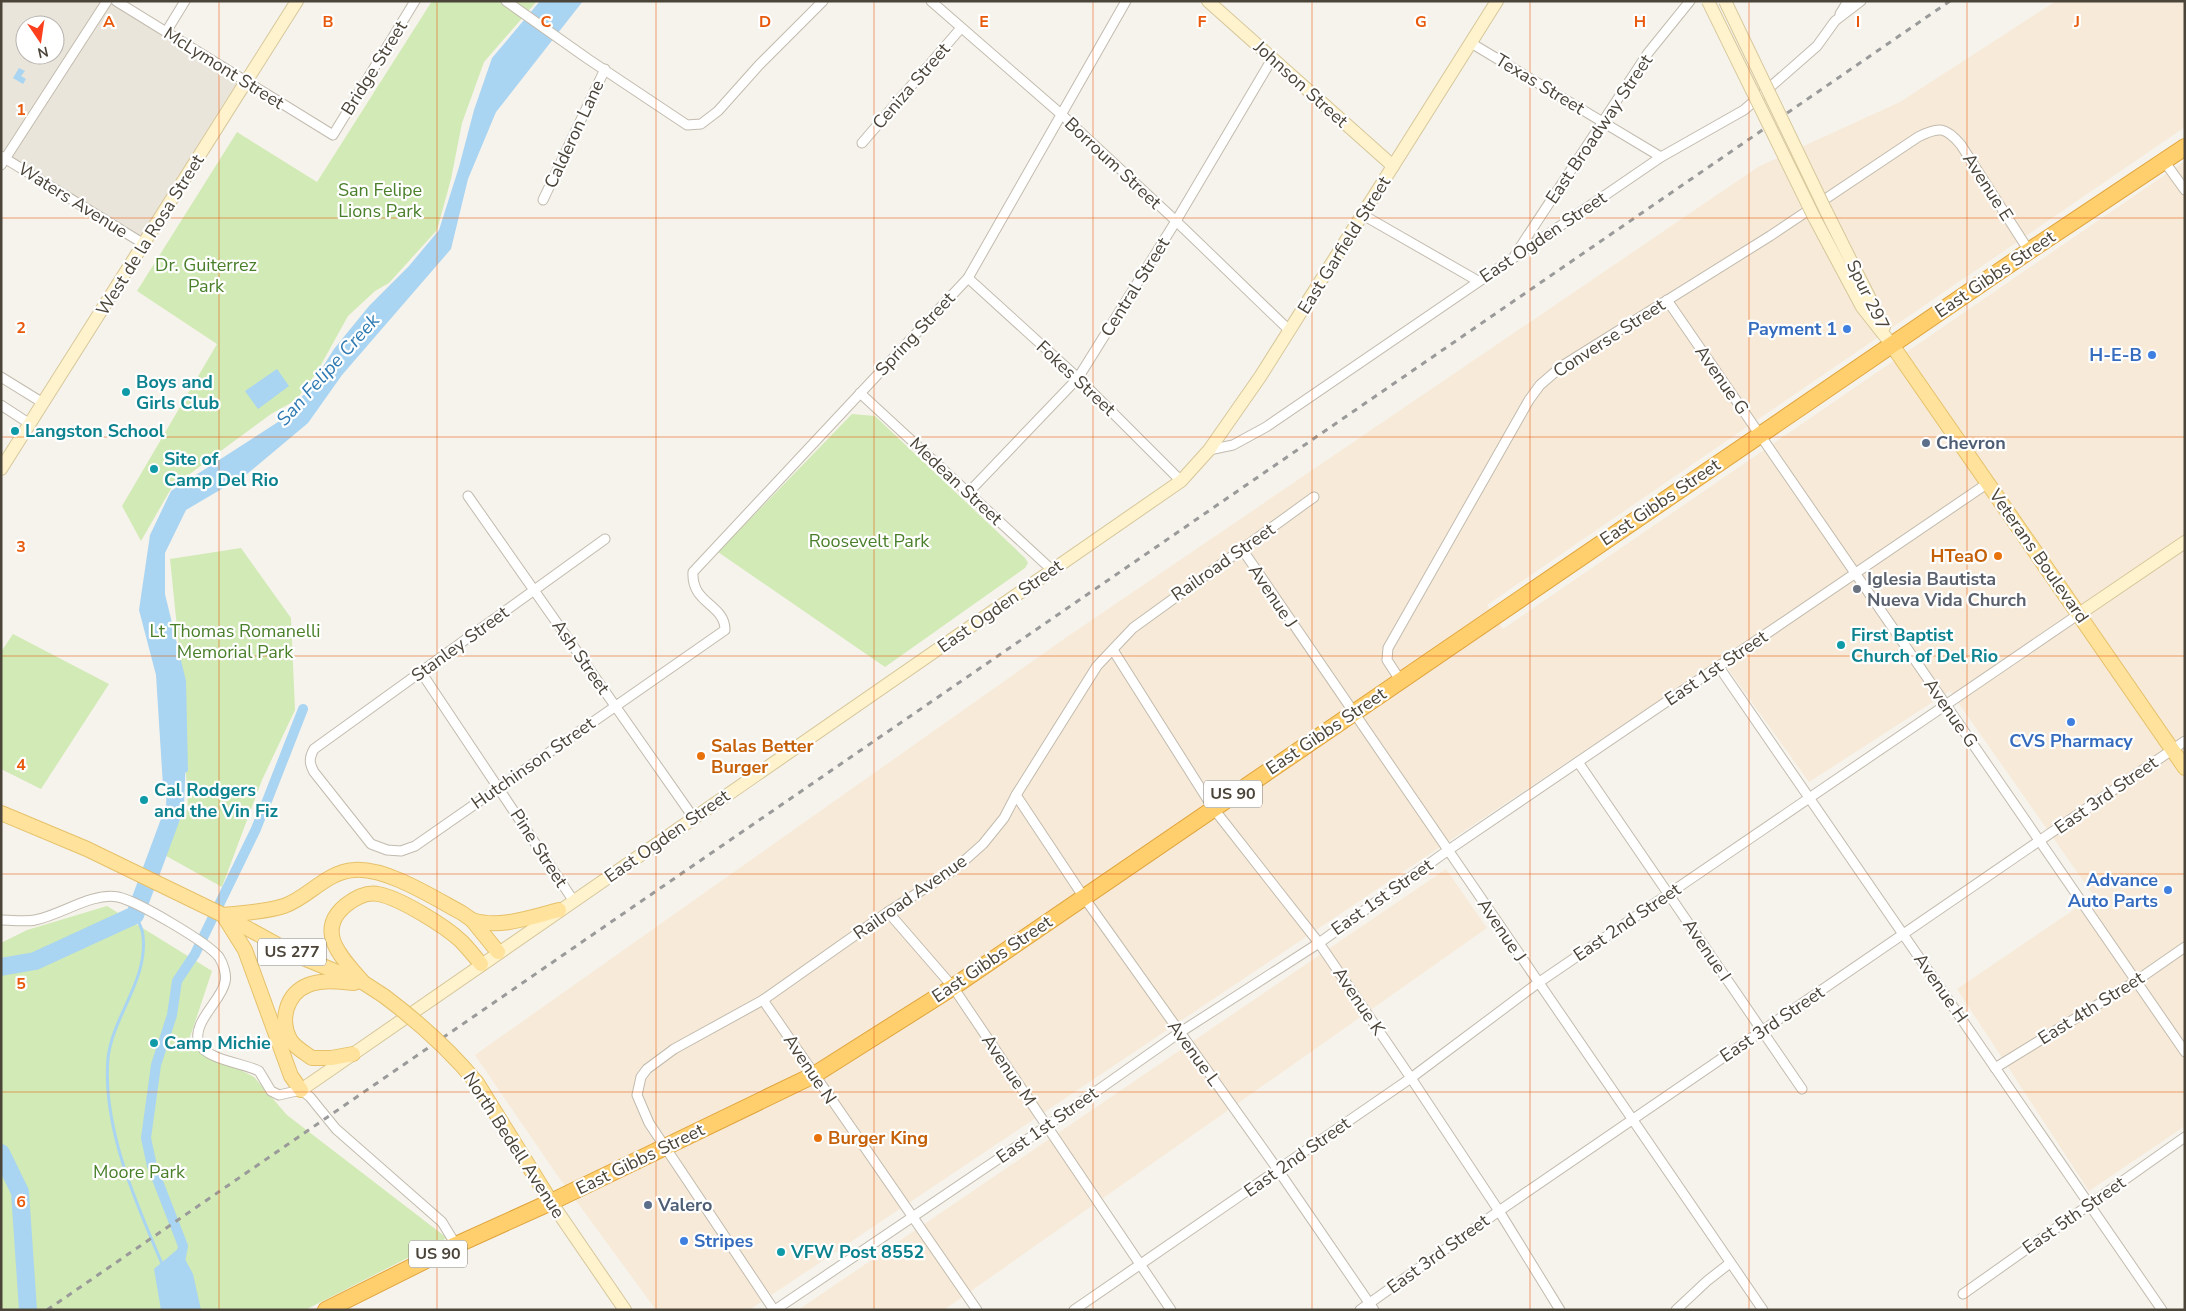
<svg xmlns="http://www.w3.org/2000/svg" width="2186" height="1311" viewBox="0 0 2186 1311" font-family="'Nunito Sans',sans-serif">
<style>
.residential{fill:#eae5da;fill-rule:evenodd}
.commercial{fill:#f7ead8}
.green{fill:#d2eab5}
.water{fill:#a9d4f2}
.lines{fill:none;stroke-linecap:round;stroke-linejoin:round}
.stream{stroke:#a9d4f2;stroke-width:3}
.canal{stroke:#a9d4f2;stroke-width:10}
.river{stroke:#a9d4f2;stroke-width:18}
.street-casing{stroke:#c2bbae;stroke-width:11}
.secondary-casing{stroke:#d6c79b;stroke-width:14}
.primary-casing{stroke:#e6c16a;stroke-width:16}
.highway-casing{stroke:#e0a43c;stroke-width:18}
.street{stroke:#fff;stroke-width:9}
.secondary{stroke:#fff3cd;stroke-width:12}
.primary{stroke:#ffe39c;stroke-width:14}
.highway{stroke:#ffcf6e;stroke-width:16}
.rail{stroke:#9a9a9a;stroke-width:3;stroke-dasharray:6 6;stroke-linecap:butt}
.secondary-bridge-casing{stroke:#d6c79b;stroke-width:14;stroke-linecap:butt}
.primary-bridge-casing{stroke:#e6c16a;stroke-width:16;stroke-linecap:butt}
.secondary-bridge{stroke:#fff3cd;stroke-width:12}
.primary-bridge{stroke:#ffe39c;stroke-width:14}
.grid{fill:none;stroke:#e8590c;stroke-width:1;stroke-opacity:0.55}
.shop-dot{fill:#3f7fe0;stroke:#fff;stroke-width:2}
.culture-dot{fill:#0f9aa8;stroke:#fff;stroke-width:2}
.service-dot{fill:#5c6f8a;stroke:#fff;stroke-width:2}
.food-dot{fill:#e8710a;stroke:#fff;stroke-width:2}
.worship-dot{fill:#6b7280;stroke:#fff;stroke-width:2}
.labels{text-anchor:middle;dominant-baseline:central;stroke-width:4.5;stroke-linejoin:round;paint-order:stroke}
.shield{fill:#fff;stroke:#817c74;stroke-width:1}
.shield-label{font-size:16px;font-weight:bold;fill:#4b4439}
.street-label{font-size:18px;fill:#4b4439;stroke:#fff}
.park-label{font-size:18px;fill:#4a7f2a;stroke:#fff}
.shop-label{font-size:18px;font-weight:bold;fill:#366cbe;stroke:#fff;text-anchor:end}
.culture-label{font-size:18px;font-weight:bold;fill:#0d838f;stroke:#fff;text-anchor:start}
.service-label{font-size:18px;font-weight:bold;fill:#4e5e75;stroke:#fff;text-anchor:start}
.food-label{font-size:18px;font-weight:bold;fill:#c56008;stroke:#fff;text-anchor:start}
.worship-label{font-size:18px;font-weight:bold;fill:#5b616d;stroke:#fff;text-anchor:start}
.water-label{font-size:19px;font-style:italic;fill:#2e7ab2;stroke:#fff}
.grid-label{font-size:16px;text-anchor:middle;font-weight:bold;fill:#e8590c;stroke:#fff;stroke-width:4.5;stroke-linejoin:round;paint-order:stroke}
</style>
<rect width="100%" height="100%" fill="#f6f3ec"/>
<path class="residential" d="M 1,1 L 116,1 L 246,82 L 144,244 L 1,156 ZM 25,25 L 55,25 L 55,55 L 25,55 Z"/>
<g class="commercial">
<polygon points="2056,1 2185,1 2185,127 1487,605 1503,629 2185,161 2185,1126 2089,1191 1957,989 2094,896 1950,691 1809,782 1721,659 749,1310 656,1310 555,1172 475,1055 1061,641 1758,167 1900,102"/>
<polygon points="1446,869 1487,928 944,1310 798,1310"/>
</g>
<g class="green">
<polygon points="432,1 537,1 484,62 462,123 451,179 437,230 389,283 375,291 348,316 317,372 296,400 271,414 172,487 141,541 122,506 217,344 137,291 237,132 317,182"/>
<polygon points="852,414 875,416 1025,558 1028,563 1025,568 885,667 718,552"/>
<polygon points="241,548 291,618 295,710 262,780 222,887 159,852 188,808 179,647 170,559"/>
<polygon points="13,634 109,684 41,789 1,769 1,652"/>
<polygon points="107,906 212,971 188,1043 254,1077 287,1115 447,1238 305,1310 1,1310 1,943 27,930"/>
</g>
<g class="water">
<polygon points="540,1 583,1 496,112 468,179 451,249 342,375 308,423 247,474 186,510 165,553 165,594 186,681 188,771 163,786 156,675 139,610 150,535 171,491 278,422 309,389 334,349 369,306 409,266 439,230 459,167 474,110 492,58"/>
<polygon points="19,68 25,71 21,76 26,79 23,84 13,78"/>
<polygon points="277,369 289,386 258,409 245,391"/>
<polygon points="179,1248 193,1274 201,1310 161,1310 154,1269"/>
</g>
<g class="lines">
<path class="stream" d="M 135,915 C 138,921 143,929 143,936 C 148,981 113,1015 108,1058 C 102,1127 136,1203 163,1266"/>
<polyline class="canal" points="179,1267 183,1246 152,1166 146,1138 156,1065 172,1015 177,981 195,954 256,829 303,709"/>
<g class="river">
<polyline points="1,967 35,961 135,915 175,807 177,754"/>
<polyline points="1,1153 20,1192 28,1310"/>
</g>
<g class="street-casing">
<g id="street">
<polyline points="116,1 333,135 415,1"/>
<polyline points="506,1 588,59 687,125 701,124 718,111 760,64 823,1"/>
<polyline points="931,1 1062,115 1176,221 1290,331"/>
<polyline points="1840,14 1848,1"/>
<polyline points="166,32 185,1"/>
<polyline points="1471,43 1661,157"/>
<polyline points="862,143 961,28"/>
<polyline points="1,156 144,244"/>
<polyline points="2164,161 2185,190"/>
<polyline points="1,165 107,1"/>
<polyline points="543,200 605,69"/>
<polyline points="1363,215 1478,281"/>
<polyline points="1515,255 1648,53 1690,1"/>
<polyline points="968,278 1078,378 1181,481"/>
<polyline points="1667,300 2185,1052"/>
<polyline points="1,377 43,403"/>
<polyline points="860,393 1052,570"/>
<polyline points="1,405 30,424"/>
<polyline points="1209,450 1233,445 1266,427 1661,157 1744,110 1817,46 1835,21 1861,1"/>
<polyline points="968,493 1078,378 1176,221 1272,59"/>
<polyline points="468,496 693,817"/>
<path d="M 605,539 L 314,749 C 309,758 309,763 314,772 L 371,844 L 387,850 L 401,851 L 415,846 L 725,630 C 725,604 691,604 693,572 L 968,278 L 1126,1"/>
<polyline points="1242,549 1763,1310"/>
<polyline points="1113,650 1213,808 1319,943 1411,1078 1499,1211 1560,1310"/>
<polyline points="1719,667 2162,1310"/>
<polyline points="421,672 573,900"/>
<path d="M 1400,680 L 1387,660 L 1388,648 L 1529,400 L 1540,385 L 1562,366 L 1770,236 L 1918,137 C 1939,126 1946,127 1961,145 L 2029,251"/>
<polyline points="1578,762 1802,1089"/>
<polyline points="1016,795 1083,896 1278,1170 1374,1310"/>
<polyline points="888,912 953,987 1171,1310"/>
<path d="M 1,920 C 12,920 25,922 35,920 C 61,915 92,892 118,897 C 137,901 207,942 219,957 C 223,963 227,975 225,982 C 222,1000 191,1023 199,1043 C 206,1060 244,1063 259,1071 L 271,1091 L 279,1095 L 301,1090 L 310,1097 L 336,1129 L 442,1222 L 456,1245"/>
<polyline points="763,1000 977,1310"/>
<polyline points="1995,1068 2136,981 2185,947"/>
<polyline points="1963,1294 2185,1137"/>
<polyline points="774,1310 649,1123 637,1095 641,1077 647,1069 674,1049 763,1000 888,912 955,869 983,844 1004,818 1016,795 1097,666 1133,628 1314,497"/>
<polyline points="775,1310 1047,1126 1179,1033 1319,943 1447,851 1988,483"/>
<polyline points="1074,1310 1411,1078 1538,983 2079,614"/>
<polyline points="1360,1310 1499,1211 2185,741"/>
<polyline points="1676,1310 1707,1281 1730,1263"/>
</g>
</g>
<g class="secondary-casing">
<g id="secondary">
<polyline points="1208,1 1393,166"/>
<polyline points="1826,211 1884,327"/>
<polyline points="1814,217 1862,307 1892,345"/>
<polyline points="1,469 297,1"/>
<polyline points="2079,614 2185,542"/>
<polyline points="301,1090 1181,481 1209,450 1260,377 1497,1"/>
<polyline points="551,1202 625,1310"/>
</g>
</g>
<g class="primary-casing">
<g id="primary">
<polyline points="1892,345 2185,768"/>
<polyline points="1,813 87,849 223,915 296,955 364,983 384,996"/>
<path d="M 223,915 C 243,913 265,912 284,906 C 309,897 326,872 354,870 C 386,867 434,898 462,913 L 472,920 L 498,952"/>
<polyline points="225,918 245,950 291,1076 301,1090"/>
<path d="M 472,920 C 500,929 531,917 559,910"/>
<path d="M 362,981 C 342,958 314,931 346,905 C 355,898 367,892 378,894 C 400,898 445,926 461,941 C 468,948 475,957 481,964"/>
<path d="M 353,1054 L 331,1058 L 312,1058 C 305,1053 296,1048 291,1041 C 279,1021 286,994 308,985 C 322,979 339,982 354,983"/>
<polyline points="477,1083 551,1202"/>
</g>
</g>
<g class="highway-casing">
<polyline id="highway" points="326,1310 456,1245 551,1202 814,1075 953,987 2029,251 2185,147"/>
</g>
<use href="#street" class="street"/>
<use href="#secondary" class="secondary"/>
<use href="#primary" class="primary"/>
<use href="#highway" class="highway"/>
<polyline class="rail" points="47,1310 1950,1"/>
<g class="secondary-bridge-casing">
<g id="secondary-bridge">
<polyline points="1708,1 1814,217"/>
<polyline points="1725,1 1826,211"/>
</g>
</g>
<g class="primary-bridge-casing">
<path id="primary-bridge" d="M 384,996 C 420,1023 449,1049 477,1083"/>
</g>
<use href="#secondary-bridge" class="secondary-bridge"/>
<use href="#primary-bridge" class="primary-bridge"/>
</g>
<path class="grid" d="M 219,1 L 219,1310M 437,1 L 437,1310M 656,1 L 656,1310M 874,1 L 874,1310M 1093,1 L 1093,1310M 1312,1 L 1312,1310M 1530,1 L 1530,1310M 1749,1 L 1749,1310M 1967,1 L 1967,1310M 1,218 L 2185,218M 1,437 L 2185,437M 1,656 L 2185,656M 1,874 L 2185,874M 1,1092 L 2185,1092"/>
<g class="shop-dot">
<circle cx="1847" cy="329" r="5"/>
<circle cx="2152" cy="355" r="5"/>
<circle cx="2071" cy="722" r="5"/>
<circle cx="2168" cy="890" r="5"/>
<circle cx="684" cy="1241" r="5"/>
</g>
<g class="culture-dot">
<circle cx="126" cy="392" r="5"/>
<circle cx="15" cy="431" r="5"/>
<circle cx="154" cy="469" r="5"/>
<circle cx="1841" cy="645" r="5"/>
<circle cx="144" cy="800" r="5"/>
<circle cx="154" cy="1043" r="5"/>
<circle cx="781" cy="1252" r="5"/>
</g>
<g class="service-dot">
<circle cx="1926" cy="443" r="5"/>
<circle cx="648" cy="1205" r="5"/>
</g>
<g class="food-dot">
<circle cx="1998" cy="556" r="5"/>
<circle cx="701" cy="756" r="5"/>
<circle cx="818" cy="1138" r="5"/>
</g>
<circle class="worship-dot" cx="1857" cy="589" r="5"/>
<g class="labels">
<g class="shield">
<rect x="1204" y="780.5" width="58" height="27" rx="4"/>
<rect x="258" y="938.5" width="68" height="27" rx="4"/>
<rect x="409" y="1240.5" width="58" height="27" rx="4"/>
</g>
<g class="shield-label">
<text x="1233" y="794">US 90</text>
<text x="292" y="952">US 277</text>
<text x="438" y="1254">US 90</text>
</g>
<g class="street-label">
<text transform="translate(224 68) rotate(32)">McLymont Street</text>
<text transform="translate(374 68) rotate(-58)">Bridge Street</text>
<text transform="translate(1301 84) rotate(42)">Johnson Street</text>
<text transform="translate(1540 84) rotate(31)">Texas Street</text>
<text transform="translate(911 86) rotate(-49)">Ceniza Street</text>
<text transform="translate(1599 129) rotate(-56)">East Broadway Street</text>
<text transform="translate(574 134) rotate(-65)">Calderon Lane</text>
<text transform="translate(1113 163) rotate(43)">Borroum Street</text>
<text transform="translate(1988 187) rotate(57)">Avenue E</text>
<text transform="translate(73 200) rotate(32)">Waters Avenue</text>
<text transform="translate(150 235) rotate(-58)">West de la Rosa Street</text>
<text transform="translate(1543 237) rotate(-34)">East Ogden Street</text>
<text transform="translate(1344 245) rotate(-58)">East Garfield Street</text>
<text transform="translate(1995 274) rotate(-34)">East Gibbs Street</text>
<text transform="translate(1135 287) rotate(-58)">Central Street</text>
<text transform="translate(1868 295) rotate(64)">Spur 297</text>
<text transform="translate(915 334) rotate(-47)">Spring Street</text>
<text transform="translate(1609 338) rotate(-33)">Converse Street</text>
<text transform="translate(1076 378) rotate(43)">Fokes Street</text>
<text transform="translate(1722 380) rotate(55)">Avenue G</text>
<text transform="translate(956 481) rotate(43)">Medean Street</text>
<text transform="translate(1660 502) rotate(-34)">East Gibbs Street</text>
<text transform="translate(2039 556) rotate(55)">Veterans Boulevard</text>
<text transform="translate(1223 562) rotate(-35)">Railroad Street</text>
<text transform="translate(1273 596) rotate(56)">Avenue J</text>
<text transform="translate(1000 606) rotate(-35)">East Ogden Street</text>
<text transform="translate(460 644) rotate(-36)">Stanley Street</text>
<text transform="translate(581 657) rotate(55)">Ash Street</text>
<text transform="translate(1716 668) rotate(-34)">East 1st Street</text>
<text transform="translate(1951 713) rotate(55)">Avenue G</text>
<text transform="translate(1326 731) rotate(-34)">East Gibbs Street</text>
<text transform="translate(533 763) rotate(-35)">Hutchinson Street</text>
<text transform="translate(2106 795) rotate(-35)">East 3rd Street</text>
<text transform="translate(667 836) rotate(-35)">East Ogden Street</text>
<text transform="translate(539 848) rotate(57)">Pine Street</text>
<text transform="translate(910 897) rotate(-35)">Railroad Avenue</text>
<text transform="translate(1382 897) rotate(-35)">East 1st Street</text>
<text transform="translate(1627 922) rotate(-34)">East 2nd Street</text>
<text transform="translate(1502 930) rotate(56)">Avenue J</text>
<text transform="translate(1707 950) rotate(56)">Avenue I</text>
<text transform="translate(992 959) rotate(-34)">East Gibbs Street</text>
<text transform="translate(1941 988) rotate(55)">Avenue H</text>
<text transform="translate(1359 1001) rotate(56)">Avenue K</text>
<text transform="translate(2091 1008) rotate(-32)">East 4th Street</text>
<text transform="translate(1772 1024) rotate(-34)">East 3rd Street</text>
<text transform="translate(1194 1053) rotate(54)">Avenue L</text>
<text transform="translate(810 1069) rotate(56)">Avenue N</text>
<text transform="translate(1009 1070) rotate(56)">Avenue M</text>
<text transform="translate(1047 1125) rotate(-35)">East 1st Street</text>
<text transform="translate(514 1145) rotate(57)">North Bedell Avenue</text>
<text transform="translate(1297 1157) rotate(-35)">East 2nd Street</text>
<text transform="translate(640 1159) rotate(-26)">East Gibbs Street</text>
<text transform="translate(2074 1215) rotate(-35)">East 5th Street</text>
<text transform="translate(1438 1254) rotate(-36)">East 3rd Street</text>
</g>
<g class="park-label">
<text x="380" y="190">San Felipe<tspan x="380" dy="21">Lions Park</tspan></text>
<text x="206" y="265">Dr. Guiterrez<tspan x="206" dy="21">Park</tspan></text>
<text x="869" y="541">Roosevelt Park</text>
<text x="235" y="631">Lt Thomas Romanelli<tspan x="235" dy="21">Memorial Park</tspan></text>
<text x="139" y="1172">Moore Park</text>
</g>
<g class="shop-label">
<text x="1837" y="329">Payment 1</text>
<text x="2142" y="355">H-E-B</text>
<text x="2071" y="741" text-anchor="middle">CVS Pharmacy</text>
<text x="2158" y="880">Advance<tspan x="2158" dy="21">Auto Parts</tspan></text>
<text x="694" y="1241" text-anchor="start">Stripes</text>
</g>
<g class="culture-label">
<text x="136" y="382">Boys and<tspan x="136" dy="21">Girls Club</tspan></text>
<text x="25" y="431">Langston School</text>
<text x="164" y="459">Site of<tspan x="164" dy="21">Camp Del Rio</tspan></text>
<text x="1851" y="635">First Baptist<tspan x="1851" dy="21">Church of Del Rio</tspan></text>
<text x="154" y="790">Cal Rodgers<tspan x="154" dy="21">and the Vin Fiz</tspan></text>
<text x="164" y="1043">Camp Michie</text>
<text x="791" y="1252">VFW Post 8552</text>
</g>
<g class="service-label">
<text x="1936" y="443">Chevron</text>
<text x="658" y="1205">Valero</text>
</g>
<g class="food-label">
<text x="1988" y="556" text-anchor="end">HTeaO</text>
<text x="711" y="746">Salas Better<tspan x="711" dy="21">Burger</tspan></text>
<text x="828" y="1138">Burger King</text>
</g>
<g class="worship-label">
<text x="1867" y="579">Iglesia Bautista<tspan x="1867" dy="21">Nueva Vida Church</tspan></text>
</g>
<g class="water-label">
<text transform="translate(328 370) rotate(-48)">San Felipe Creek</text>
</g>
</g>
<g class="grid-label">
<text x="109" y="27">A</text>
<text x="328" y="27">B</text>
<text x="546" y="27">C</text>
<text x="765" y="27">D</text>
<text x="984" y="27">E</text>
<text x="1202" y="27">F</text>
<text x="1421" y="27">G</text>
<text x="1640" y="27">H</text>
<text x="1858" y="27">I</text>
<text x="2077" y="27">J</text>
<text x="21" y="115">1</text>
<text x="21" y="333">2</text>
<text x="21" y="552">3</text>
<text x="21" y="770">4</text>
<text x="21" y="989">5</text>
<text x="21" y="1207">6</text>
</g>
<rect width="2186" height="1311" fill="none" stroke="#4b4439" stroke-width="5"/>
<g transform="translate(40 40) rotate(167)"><circle r="24" fill="#ffffff" stroke="#b7b4b0"/>
<path d="M0-4L9 19L0 12L-9 19Z" fill="#fc3f1d"/>
<text y="-8" font-size="14" font-weight="bold" text-anchor="middle" fill="#4b4439">N</text>
</g>
</svg>
